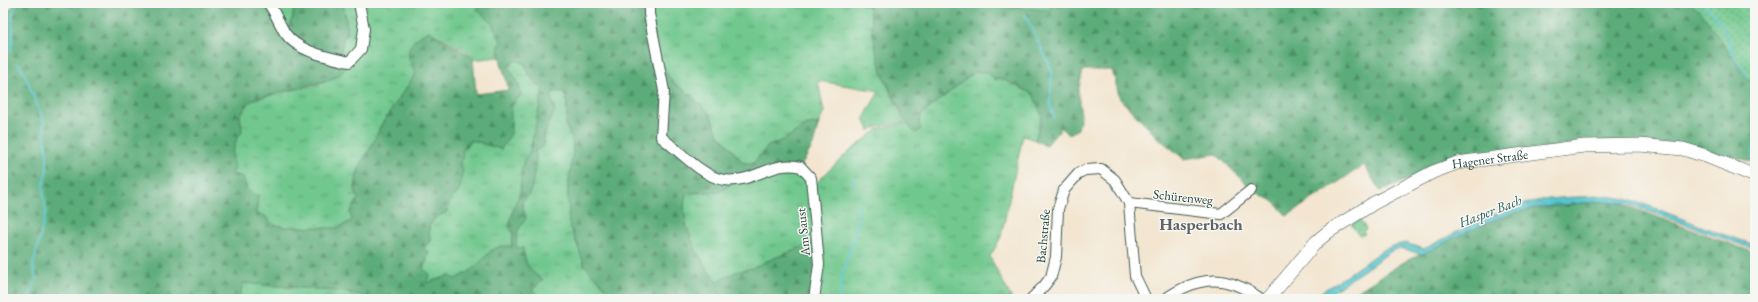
<svg xmlns="http://www.w3.org/2000/svg" width="1758" height="302" viewBox="0 0 1758 302" font-family="'EB Garamond',serif">
<style>
.grass{fill:url(#grass-tufts);stroke:#488261}
.forest{fill:url(#forest-firs);stroke:#3e7456;fill-rule:evenodd}
.park{fill:url(#park-dots);stroke:#488261}
.water{fill:url(#water-waves);stroke:#3c8280}
.lines{fill:none;stroke-linecap:round;stroke-linejoin:round}
.stream{stroke:#58c6cd;stroke-width:2}
.minor-casing{stroke:#3f564b;stroke-width:12}
.major-casing{stroke:#3f564b;stroke-width:14}
.minor{stroke:#fff;stroke-width:10}
.major{stroke:#fff;stroke-width:13}
.labels{text-anchor:middle;dominant-baseline:central;stroke-width:3;stroke-linejoin:round;paint-order:stroke}
.street-label{font-size:13px;fill:#1f3d34;stroke:#f6f6f2}
.water-label{font-size:14px;font-style:italic;fill:#2d5f5a;stroke:#f6f6f2}
.district-label{font-size:17px;font-weight:bold;fill:#606368;stroke:#f6f6f2}
</style>
<defs>
<pattern id="grass-tufts" width="24" height="20" patternUnits="userSpaceOnUse"><rect width="24" height="20" fill="#71c88e"/><path d="M3 7l-1-3M5 7V3M7 7l1-3M15 17l-1-3M17 17v-4M19 17l1-3" fill="none" stroke="#5ca475"/></pattern>
<pattern id="forest-firs" width="22" height="20" patternUnits="userSpaceOnUse"><rect width="22" height="20" fill="#5cac79"/><path d="M5 1l3.5 6h-7zM16 11l3.5 6h-7z" fill="#4b8d64"/></pattern>
<pattern id="park-dots" width="8" height="8" patternUnits="userSpaceOnUse"><rect width="8" height="8" fill="#71c88e"/><path d="M2 2h.1M6 6h.1" fill="none" stroke="#5ca475" stroke-width="1.8" stroke-linecap="round"/></pattern>
<pattern id="water-waves" width="16" height="10" patternUnits="userSpaceOnUse"><rect width="16" height="10" fill="#58c6cd"/><path d="M0 5q4-4 8 0t8 0" fill="none" stroke="#48a2a7"/></pattern>
</defs>
<rect width="100%" height="100%" fill="#f6f6f2"/>
<filter id="ink" filterUnits="userSpaceOnUse"><feTurbulence type="fractalNoise" baseFrequency=".025" numOctaves="2"/><feDisplacementMap in="SourceGraphic" scale="8" xChannelSelector="R" yChannelSelector="G"/><feConvolveMatrix kernelMatrix="1 2 1 2 8 2 1 2 1" color-interpolation-filters="sRGB"/></filter>
<filter id="wash" filterUnits="userSpaceOnUse"><feTurbulence type="fractalNoise" baseFrequency=".012" numOctaves="4" result="noise"/><feDisplacementMap in="SourceGraphic" scale="16" xChannelSelector="R" yChannelSelector="G"/><feGaussianBlur stdDeviation="0.9" result="paint"/><feColorMatrix in="noise" values="0 0 0 0 0 0 0 0 0 0 0 0 0 0 0 0 0 1.4 0 .05"/><feComposite in="paint" operator="in"/></filter>
<g filter="url(#wash)">
<rect width="100%" height="100%" fill="#f3e5cf"/>
<g class="grass">
<polygon points="271,3 294,3 293,17 287,29"/>
<polygon points="340,3 357,3 361,28 359,49 347,59 341,51 343,39 348,33 344,8"/>
<path d="M 360,3 L 481,3 L 477,9 L 493,25 L 501,41 L 498,49 L 499,57 L 473,60 L 465,51 L 441,37 L 409,58 L 416,73 L 380,127 C 374,148 358,165 355,187 C 354,191 357,195 358,199 L 350,213 L 352,220 L 339,228 L 286,227 L 274,225 L 265,216 L 256,214 C 258,204 257,195 247,190 L 243,177 L 231,174 L 235,169 L 232,154 L 237,138 L 242,132 L 240,115 C 246,109 248,103 255,99 L 314,85 L 338,76 L 362,50 Z"/>
<polygon points="650,3 800,3 800,9 813,3 862,4 869,7 880,67 887,85 905,122 877,127 869,131 864,118 879,91 818,81 824,112 819,123 804,126 787,138 767,147 754,163 743,163 717,132 710,114 687,92 674,84 659,62"/>
<path d="M 516,60 L 525,64 L 528,74 L 543,90 L 530,151 C 519,167 523,176 520,193 C 519,198 515,202 514,207 C 512,220 514,233 511,247 L 501,246 L 492,250 L 472,270 L 456,279 L 449,276 L 426,283 L 423,269 L 427,261 L 424,248 L 430,241 L 429,226 L 436,217 L 447,212 L 450,201 L 459,192 C 459,169 456,158 471,140 L 501,149 L 511,107 L 519,84 L 508,67 Z"/>
<polygon points="975,72 988,72 994,79 1005,80 1033,94 1042,116 1035,140 1023,136 1001,237 990,257 1012,299 815,299 812,187 844,156 878,129 907,123 912,130 919,123 920,116"/>
<path d="M 554,91 L 564,92 L 567,103 L 566,127 L 572,137 L 573,152 L 568,188 L 569,223 L 585,266 L 607,289 L 614,299 L 542,299 L 532,290 L 542,280 C 529,270 525,265 523,248 L 516,247 L 517,232 L 526,218 L 522,202 C 534,191 531,187 534,173 C 535,165 537,159 535,150 L 544,145 L 545,133 L 555,110 L 551,97 Z"/>
<path d="M 787,165 L 806,173 L 817,241 L 767,261 L 753,268 L 736,272 L 716,282 C 699,256 678,226 686,193 L 719,192 L 735,181 Z"/>
<polygon points="243,283 346,292 366,296 372,299 239,299"/>
</g>
<g class="forest">
<path d="M 14,3 L 265,3 L 287,29 L 293,17 L 294,3 L 340,3 L 344,8 L 348,33 L 343,39 L 341,51 L 349,65 L 338,76 L 331,79 L 255,99 L 249,102 L 240,115 L 242,132 L 237,138 L 232,154 L 235,169 L 231,174 L 243,177 L 247,190 L 258,196 L 256,214 L 265,216 L 274,225 L 286,227 L 339,228 L 352,220 L 350,213 L 358,199 C 348,170 372,153 380,127 L 416,73 C 414,68 411,64 409,59 C 405,45 418,36 429,31 L 473,58 L 476,94 L 508,90 C 507,73 495,58 501,41 L 493,25 L 477,9 L 481,3 L 649,3 L 657,60 L 674,84 L 687,92 L 710,114 L 717,132 L 743,163 L 754,163 L 767,147 L 787,138 L 804,126 L 819,123 L 813,145 L 801,166 L 738,179 L 719,192 L 686,193 C 678,226 699,256 716,282 L 736,272 L 753,268 L 767,261 L 817,241 L 814,299 L 614,299 L 607,289 L 585,266 L 569,223 L 568,188 L 573,152 L 572,137 L 566,127 L 567,103 L 564,92 L 554,91 L 551,97 L 555,110 L 545,133 L 544,145 L 535,151 C 537,159 535,165 534,173 C 531,187 534,191 522,202 L 526,218 L 517,232 L 516,247 L 523,248 C 525,265 529,270 543,280 L 532,290 L 542,299 L 372,299 L 365,296 L 346,292 L 243,283 L 239,299 L 3,299 L 3,5 L 11,10 ZM 516,60 L 525,63 L 528,74 L 543,90 L 530,151 L 524,159 L 521,172 L 520,194 L 514,206 L 509,227 L 514,233 L 511,247 L 501,246 L 492,250 L 472,270 L 456,279 L 449,276 L 426,283 L 430,274 L 423,269 L 429,253 L 424,248 L 430,241 L 429,226 L 436,217 L 447,212 L 450,201 L 459,192 L 463,169 L 459,164 L 463,159 L 462,151 L 471,140 L 501,149 L 511,134 L 511,107 L 521,95 L 519,84 L 508,67 Z"/>
<path d="M 860,3 L 1755,3 L 1755,162 L 1728,156 L 1592,142 L 1456,160 L 1380,191 L 1364,165 L 1287,216 L 1273,201 L 1254,191 L 1216,154 L 1184,159 L 1156,136 L 1120,99 L 1112,70 L 1083,70 L 1078,92 L 1081,115 L 1078,129 L 1068,135 L 1061,128 L 1046,146 L 1035,140 L 1042,116 L 1033,94 L 1005,80 L 994,79 L 988,72 L 974,72 L 921,115 L 919,123 L 921,129 L 916,133 C 906,125 904,116 898,105 C 884,79 878,64 873,35 C 871,25 872,16 869,7 Z"/>
<polygon points="1617,202 1755,253 1755,299 1345,299 1404,262 1468,231 1524,210 1583,203"/>
</g>
<g class="park">
<polygon points="1021,3 1051,3 1050,10 1022,8"/>
<polygon points="1690,3 1755,3 1755,89 1701,12"/>
<polygon points="1360,219 1366,229 1363,231 1365,234 1359,236 1351,224"/>
</g>
<path class="water" d="M 1603,196 C 1635,198 1661,211 1691,222 C 1712,231 1734,238 1755,245 L 1755,250 L 1629,204 C 1610,201 1591,202 1571,204 C 1556,205 1541,207 1526,210 C 1492,217 1453,239 1422,254 C 1409,252 1407,247 1393,250 L 1322,299 L 1310,299 L 1343,278 L 1381,251 L 1393,246 L 1405,243 L 1424,249 C 1459,231 1496,210 1536,201 C 1557,197 1580,197 1603,196 Z"/>
<g class="lines">
<g class="stream">
<polyline points="1703,3 1722,25 1732,47 1731,51 1747,76"/>
<polyline points="1025,14 1052,71 1050,104 1054,118"/>
<polyline points="11,51 13,31 12,18 15,6"/>
<polyline points="18,63 24,72 43,120 47,155 47,168 43,187 46,212 33,266 36,279 29,299"/>
<polyline points="1751,85 1755,90"/>
<polyline points="1755,146 1752,157 1755,165"/>
<polyline points="853,178 854,184"/>
<polyline points="1383,295 1387,299"/>
<polyline points="840,299 842,276 857,226 858,207"/>
</g>
</g>
</g>
<g filter="url(#ink)">
<g class="lines">
<g class="minor-casing">
<g id="minor">
<path d="M 268,3 C 275,12 279,23 285,33 C 298,52 328,57 349,62 L 361,49 L 364,29 L 359,3"/>
<path d="M 649,3 L 649,14 L 664,91 L 661,137 C 678,150 703,177 724,180 C 751,184 775,159 801,167 L 811,178 L 816,229 L 819,265 L 814,299"/>
<polyline points="1129,203 1221,214 1251,190"/>
<polyline points="1031,299 1044,286 1051,277 1056,257 1058,209 1064,190 1079,173 1085,170 1101,169 1115,180 1129,203 1135,276 1146,299"/>
<path d="M 1165,299 C 1199,275 1226,274 1261,299"/>
</g>
</g>
<g class="major-casing">
<g id="major">
<path id="s1" d="M 1268,299 L 1316,242 L 1328,232 L 1374,203 L 1433,172 L 1457,163 L 1584,146 L 1639,145 L 1683,149 L 1706,156 L 1755,176"/>
</g>
</g>
<use href="#minor" class="minor"/>
<use href="#major" class="major"/>
</g>
</g>
<g class="labels">
<g class="street-label">
<text stroke="none"><textPath href="#s1" startOffset="270">Hagener Straße</textPath></text>
<text transform="translate(1183 197) rotate(6)">Schürenweg</text>
<text transform="translate(803 232) rotate(-96)">Am Saust</text>
<text transform="translate(1043 236) rotate(-85)">Bachstraße</text>
</g>
<g class="water-label">
<text transform="translate(1490 211) rotate(-21)">Hasper Bach</text>
</g>
<g class="district-label">
<text x="1201" y="224">Hasperbach</text>
</g>
</g>
<rect width="1758" height="302" fill="none" stroke="#f6f6f2" stroke-width="16"/>
</svg>
